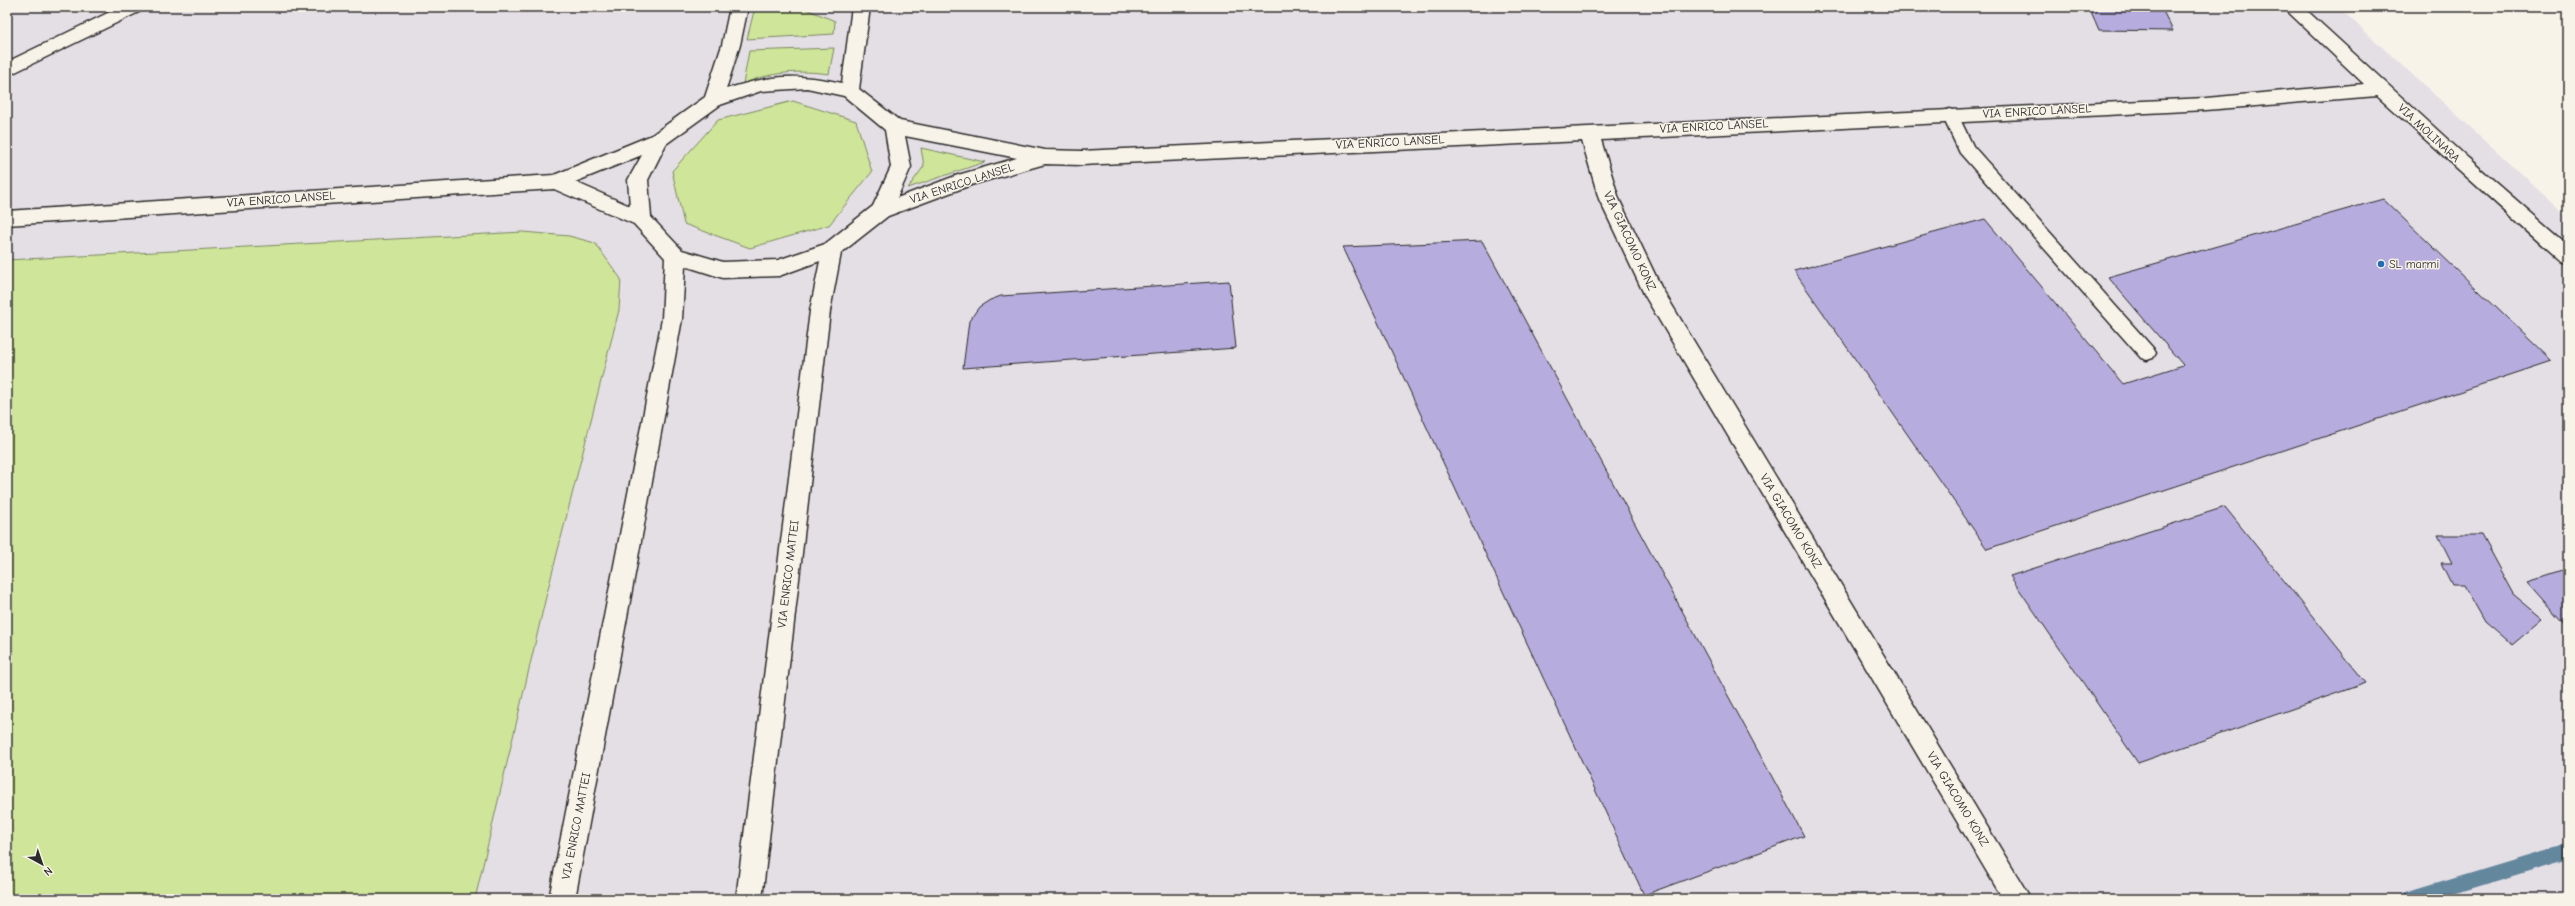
<svg xmlns="http://www.w3.org/2000/svg" width="2575" height="906" viewBox="0 0 2575 906" font-family="'Comic Neue',sans-serif">
<style>
.built{fill:#e4dee5}
.green{fill:#cee59a;stroke:#7c8862}
.lines{fill:none;stroke-linecap:round;stroke-linejoin:round}
.stream{fill:#63879d;fill-rule:evenodd}
.building{fill:#b6adde;stroke:#2b2b2b}
.service-casing{stroke:#2b2b2b;stroke-width:3}
.minor-casing{stroke:#2b2b2b;stroke-width:3}
.service{fill:#f7f3e8;fill-rule:evenodd}
.minor{fill:#f7f3e8;fill-rule:evenodd}
.poi-dot{fill:#1f6fb2;stroke:#f7f3e8;stroke-width:1.5}
.labels{text-anchor:middle;dominant-baseline:central;stroke-width:3;stroke-linejoin:round;paint-order:stroke}
.street-label{font-size:12px;fill:#2b2b2b;stroke:#f7f3e8}
.poi-label{font-size:12px;fill:#2b2b2b;stroke:#f7f3e8;text-anchor:start}
</style>
<rect width="100%" height="100%" fill="#f7f3e8"/>
<filter id="ink" filterUnits="userSpaceOnUse"><feTurbulence type="fractalNoise" baseFrequency=".025" numOctaves="2"/><feDisplacementMap in="SourceGraphic" scale="8" xChannelSelector="R" yChannelSelector="G"/><feConvolveMatrix kernelMatrix="1 2 1 2 8 2 1 2 1" color-interpolation-filters="sRGB"/></filter>
<g filter="url(#ink)">
<polygon class="built" points="7,7 2338,7 2568,216 2568,899 7,899"/>
<g class="green">
<polygon points="755,7 781,10 781,7 806,7 806,9 835,21 834,34 747,39"/>
<path d="M 834,48 L 829,74 C 801,70 769,72 743,84 L 749,51 Z"/>
<polygon points="793,101 856,121 872,172 829,225 750,248 684,224 672,171 718,120"/>
<polygon points="921,148 985,162 908,188 924,166"/>
<polygon points="523,232 569,236 595,243 621,279 619,310 545,601 475,899 7,899 7,260"/>
</g>
<g class="lines">
<polygon class="stream" points="2568,843 2568,859 2437,899 2401,899 2403,893 2409,891"/>
</g>
<g class="building">
<polygon points="2089,7 2161,7 2173,31 2099,30"/>
<polygon points="2383,199 2552,361 1987,549 1794,271 1985,219 2123,384 2183,365 2108,277"/>
<polygon points="1482,241 1804,836 1644,895 1343,247"/>
<polygon points="1229,281 1236,348 963,368 969,321 979,307 990,300 1001,296"/>
<polygon points="2225,507 2366,683 2138,763 2010,576"/>
<polygon points="2438,535 2481,535 2513,594 2543,619 2512,645 2485,622 2464,585 2452,585 2441,563 2452,563"/>
<polygon points="2568,569 2568,627 2528,582"/>
</g>
<g class="lines">
<g class="service-casing">
<polygon id="service" points="1950,109 1956,111 1973,146 2153,348 2156,353 2153,358 2147,360 2141,358 1960,153 1942,115 1944,111"/>
</g>
<g class="minor-casing">
<g id="minor">
<polygon points="120,7 144,7 141,11 7,76 7,62"/>
<path d="M 730,7 L 748,7 L 740,45 L 726,89 C 771,75 795,73 842,83 L 852,7 L 870,7 L 859,89 L 900,121 L 1045,150 L 1081,151 L 2206,98 L 2364,84 L 2283,7 L 2303,7 L 2468,158 L 2568,245 L 2568,265 L 2561,262 L 2377,96 L 2206,110 L 1601,140 L 1619,199 L 1661,287 L 2031,899 L 2003,899 L 1645,296 L 1599,199 L 1582,141 L 1081,165 L 1045,164 L 971,185 L 888,216 L 841,253 L 830,311 L 762,899 L 736,899 L 810,311 L 820,261 L 779,276 L 723,278 L 685,266 L 682,319 L 575,899 L 549,899 L 662,319 L 665,258 L 634,224 L 554,189 L 7,225 L 7,211 L 554,175 L 652,135 L 705,97 L 722,45 ZM 807,88 L 844,96 L 885,130 L 891,167 L 873,206 L 825,244 L 778,260 L 723,262 L 682,250 L 651,217 L 648,180 L 666,144 L 720,105 L 761,91 ZM 905,136 L 1017,158 L 958,175 L 897,198 L 911,167 ZM 642,155 L 628,180 L 630,206 L 575,182 Z"/>
</g>
</g>
<use href="#service" class="service"/>
<use href="#minor" class="minor"/>
</g>
</g>
<circle class="poi-dot" cx="2381" cy="264" r="4"/>
<g class="labels">
<g class="street-label">
<text transform="translate(2037 111) rotate(-3)">VIA ENRICO LANSEL</text>
<text transform="translate(1714 126) rotate(-3)">VIA ENRICO LANSEL</text>
<text transform="translate(2429 133) rotate(43)">VIA MOLINARA</text>
<text transform="translate(1390 142) rotate(-3)">VIA ENRICO LANSEL</text>
<text transform="translate(962 183) rotate(-18)">VIA ENRICO LANSEL</text>
<text transform="translate(281 199) rotate(-4)">VIA ENRICO LANSEL</text>
<text transform="translate(1630 241) rotate(65)">VIA GIACOMO KONZ</text>
<text transform="translate(1791 521) rotate(59)">VIA GIACOMO KONZ</text>
<text transform="translate(788 574) rotate(-83)">VIA ENRICO MATTEI</text>
<text transform="translate(1958 799) rotate(59)">VIA GIACOMO KONZ</text>
<text transform="translate(576 826) rotate(-79)">VIA ENRICO MATTEI</text>
</g>
<g class="poi-label">
<text x="2389" y="264">SL marmi</text>
</g>
</g>
<rect width="2575" height="906" fill="none" stroke="#f7f3e8" stroke-width="24"/>
<rect x="12" y="12" width="2551" height="882" fill="none" stroke="#2b2b2b" stroke-width="1.5" filter="url(#ink)"/>
<g transform="translate(42 864) rotate(140)" stroke="#f7f3e8" stroke-width="3" paint-order="stroke">
<path d="M0-3L7 15L0 10L-7 15Z" fill="#2b2b2b"/>
<text y="-6" font-size="11" font-weight="bold" text-anchor="middle" fill="#2b2b2b">N</text>
</g>
</svg>
